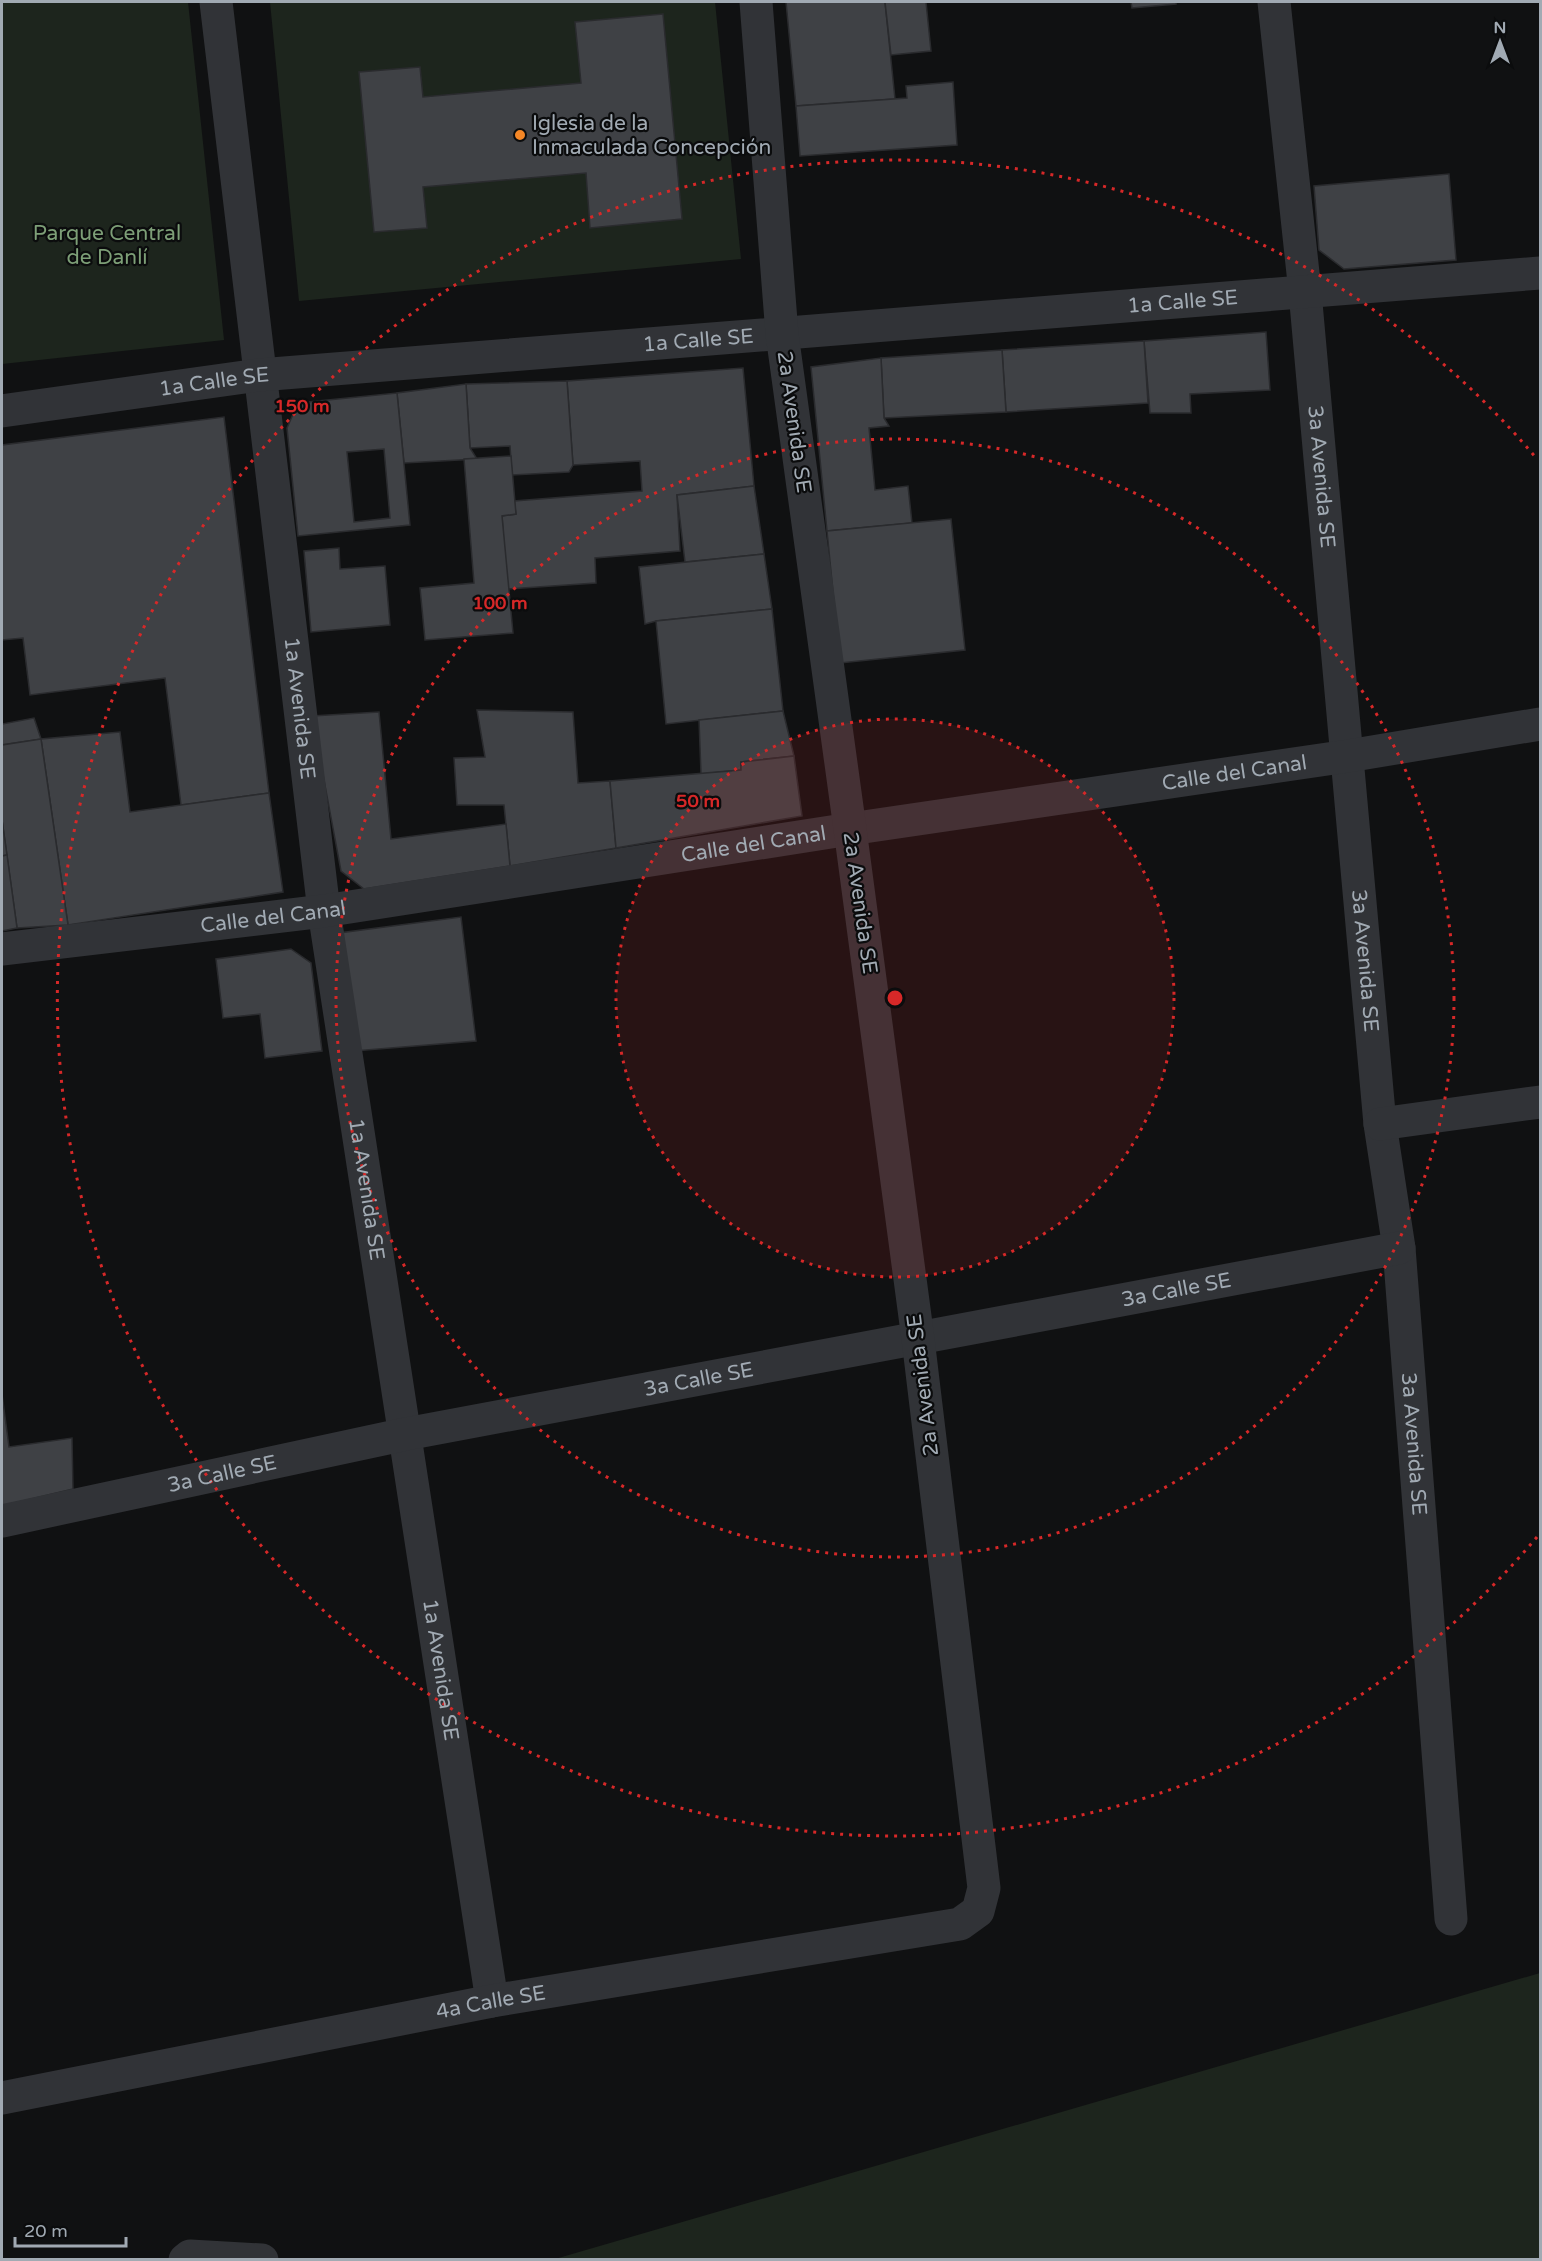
<svg xmlns="http://www.w3.org/2000/svg" width="1542" height="2261" viewBox="0 0 1542 2261" font-family="'Varela Round',sans-serif">
<style>
.green{fill:#1d251d;fill-rule:evenodd}
.building{fill:#3f4145;stroke:#2a2b2e;stroke-width:1.5;fill-rule:evenodd}
.lines{fill:none;stroke-linecap:round;stroke-linejoin:round}
.minor{stroke:#313337;stroke-width:33}
.ring{fill:none;stroke:#d62828;stroke-width:3;stroke-dasharray:3 6}
.poi-dot{fill:#f58726;stroke:#0b0c0d;stroke-width:2}
.labels{text-anchor:middle;dominant-baseline:central;stroke-width:4.5;stroke-linejoin:round;paint-order:stroke}
.poi-label{font-size:21px;fill:#a1aab3;stroke:#0b0c0d;text-anchor:start}
.park-label{font-size:21px;fill:#7d9f77;stroke:#0b0c0d}
.street-label{font-size:21px;fill:#a1aab3;stroke:#0b0c0d}
.centre{fill:#d62828;stroke:#0b0c0d;stroke-width:3}
.ring-label{font-size:18px;text-anchor:middle;font-weight:bold;fill:#d62828;stroke:#0b0c0d;stroke-width:4.5;stroke-linejoin:round;paint-order:stroke}
</style>
<rect width="100%" height="100%" fill="#101112"/>
<g class="green">
<polygon points="2,2 188,2 224,340 2,364"/>
<path d="M 270,2 L 715,2 L 741,259 L 299,301 ZM 663,14 L 682,219 L 591,227 L 586,173 L 423,187 L 427,227 L 374,232 L 359,73 L 419,67 L 423,97 L 581,83 Z"/>
<polygon points="1540,1973 1540,2259 555,2259"/>
</g>
<g class="building">
<polygon points="786,2 885,2 895,99 796,106"/>
<polygon points="885,2 926,2 931,51 891,55"/>
<polygon points="1131,2 1176,2 1176,4 1132,8"/>
<polygon points="663,14 682,219 590,228 586,173 423,187 427,228 374,232 359,72 420,67 423,97 581,83 575,22"/>
<polygon points="953,82 957,145 800,156 796,106 907,98 906,86"/>
<polygon points="1449,174 1456,260 1344,269 1319,250 1314,186"/>
<polygon points="1266,332 1270,390 1190,394 1191,413 1150,413 1144,341"/>
<polygon points="1144,341 1148,403 1006,412 1002,350"/>
<polygon points="1002,350 1006,412 884,418 881,358"/>
<polygon points="881,358 884,418 889,426 869,428 875,490 908,486 912,523 827,531 811,367"/>
<polygon points="743,368 754,486 677,495 680,551 595,558 596,583 507,589 502,516 516,514 514,501 642,491 640,461 573,465 567,381"/>
<polygon points="567,381 573,465 569,472 512,475 510,446 470,448 466,384"/>
<polygon points="466,384 470,448 477,459 404,463 397,393"/>
<path d="M 397,393 L 410,525 L 298,536 L 287,428 L 298,403 ZM 384,449 L 390,518 L 354,522 L 347,452 Z"/>
<polygon points="224,417 269,793 181,805 165,678 30,695 23,638 2,640 2,445"/>
<polygon points="511,456 516,514 502,516 513,633 425,640 420,588 474,583 464,459"/>
<polygon points="754,486 764,554 685,562 677,495"/>
<polygon points="951,519 965,650 840,663 827,531"/>
<polygon points="339,548 340,569 385,566 390,625 311,632 304,551"/>
<polygon points="764,554 772,609 656,621 645,624 639,567"/>
<polygon points="772,609 783,711 666,724 656,621"/>
<polygon points="477,710 573,712 578,783 610,781 616,848 510,866 504,805 457,805 454,758 485,757"/>
<polygon points="783,711 794,756 741,762 741,770 701,774 699,720"/>
<polygon points="379,712 391,839 506,824 510,866 364,889 341,871 312,716"/>
<polygon points="34,718 41,739 2,745 2,724"/>
<polygon points="120,732 130,812 269,793 283,892 68,925 41,739"/>
<polygon points="41,739 68,925 17,928 2,820 2,745"/>
<polygon points="794,756 802,816 616,848 610,781 741,770 741,762"/>
<polygon points="2,820 7,855 2,856"/>
<polygon points="7,855 17,928 2,931 2,856"/>
<polygon points="461,917 476,1041 354,1051 339,933"/>
<polygon points="291,949 311,963 322,1051 265,1058 260,1014 223,1018 216,959"/>
<polygon points="2,1394 9,1447 72,1438 73,1489 2,1506"/>
</g>
<g class="lines">
<g class="minor">
<path id="s1" d="M 216,2 L 324,911 L 492,2001"/>
<path id="s2" d="M 1274,2 L 1305,292 L 1380,1124 L 1399,1248 L 1451,1919"/>
<path id="s3" d="M 2,411 L 259,375 L 1540,273"/>
<path id="s4" d="M 2,949 L 324,911 L 850,829 L 1348,756 L 1540,724"/>
<polyline points="1380,1124 1540,1102"/>
<path id="s5" d="M 2,1521 L 406,1434 L 1399,1248"/>
<path id="s6" d="M 2,2098 L 492,2001 L 960,1924 L 978,1911 L 984,1888 L 918,1339 L 850,829 L 782,334 L 756,2"/>
<polyline points="185,2260 190,2256 262,2260"/>
</g>
</g>
<circle cx="895" cy="998" r="279" fill="#d62828" fill-opacity=".12"/>
<g class="ring">
<circle cx="895" cy="998" r="279"/>
<circle cx="895" cy="998" r="559"/>
<path d="M1537 1537A838 838 0 1 1 1537 459"/>
</g>
<circle class="poi-dot" cx="520" cy="135" r="6"/>
<g class="labels">
<g class="poi-label">
<text x="532" y="123">Iglesia de la<tspan x="532" dy="24">Inmaculada Concepción</tspan></text>
</g>
<g class="park-label">
<text x="107" y="233">Parque Central<tspan x="107" dy="24">de Danlí</tspan></text>
</g>
<g class="street-label">
<text stroke="none"><textPath href="#s3" startOffset="1186">1a Calle SE</textPath></text>
<text stroke="none"><textPath href="#s3" startOffset="700">1a Calle SE</textPath></text>
<text stroke="none"><textPath href="#s3" startOffset="214">1a Calle SE</textPath></text>
<text transform="translate(794 422) rotate(82)">2a Avenida SE</text>
<text stroke="none"><textPath href="#s2" startOffset="477">3a Avenida SE</textPath></text>
<text stroke="none"><textPath href="#s1" startOffset="711">1a Avenida SE</textPath></text>
<text stroke="none"><textPath href="#s4" startOffset="1245">Calle del Canal</textPath></text>
<text stroke="none"><textPath href="#s4" startOffset="759">Calle del Canal</textPath></text>
<text transform="translate(860 903) rotate(82)">2a Avenida SE</text>
<text stroke="none"><textPath href="#s4" startOffset="273">Calle del Canal</textPath></text>
<text stroke="none"><textPath href="#s2" startOffset="963">3a Avenida SE</textPath></text>
<text stroke="none"><textPath href="#s1" startOffset="1197">1a Avenida SE</textPath></text>
<text stroke="none"><textPath href="#s5" startOffset="1197">3a Calle SE</textPath></text>
<text stroke="none"><textPath href="#s5" startOffset="711">3a Calle SE</textPath></text>
<text transform="translate(923 1385) rotate(-97)">2a Avenida SE</text>
<text stroke="none"><textPath href="#s2" startOffset="1449">3a Avenida SE</textPath></text>
<text stroke="none"><textPath href="#s5" startOffset="225">3a Calle SE</textPath></text>
<text stroke="none"><textPath href="#s1" startOffset="1683">1a Avenida SE</textPath></text>
<text stroke="none"><textPath href="#s6" startOffset="498">4a Calle SE</textPath></text>
</g>
</g>
<circle cx="895" cy="998" r="9" class="centre"/>
<g class="ring-label">
<text x="302" y="412">150 m</text>
<text x="500" y="609">100 m</text>
<text x="698" y="807">50 m</text>
</g>
<rect width="1542" height="2261" fill="none" stroke="#a1aab3" stroke-width="6"/>
<g transform="translate(1500 42)" stroke="#0b0c0d" stroke-width="4.5" paint-order="stroke">
<path d="M0-4.5L10 22L0 15L-10 22Z" fill="#a1aab3"/>
<text y="-9" font-size="16" font-weight="bold" text-anchor="middle" fill="#a1aab3">N</text>
</g>
<path d="M15 2237v9h111v-9" fill="none" stroke="#a1aab3" stroke-width="3"/>
<text x="24" y="2237" font-size="18" fill="#a1aab3" stroke="#0b0c0d" stroke-width="4.5" paint-order="stroke">20 m</text>
</svg>
